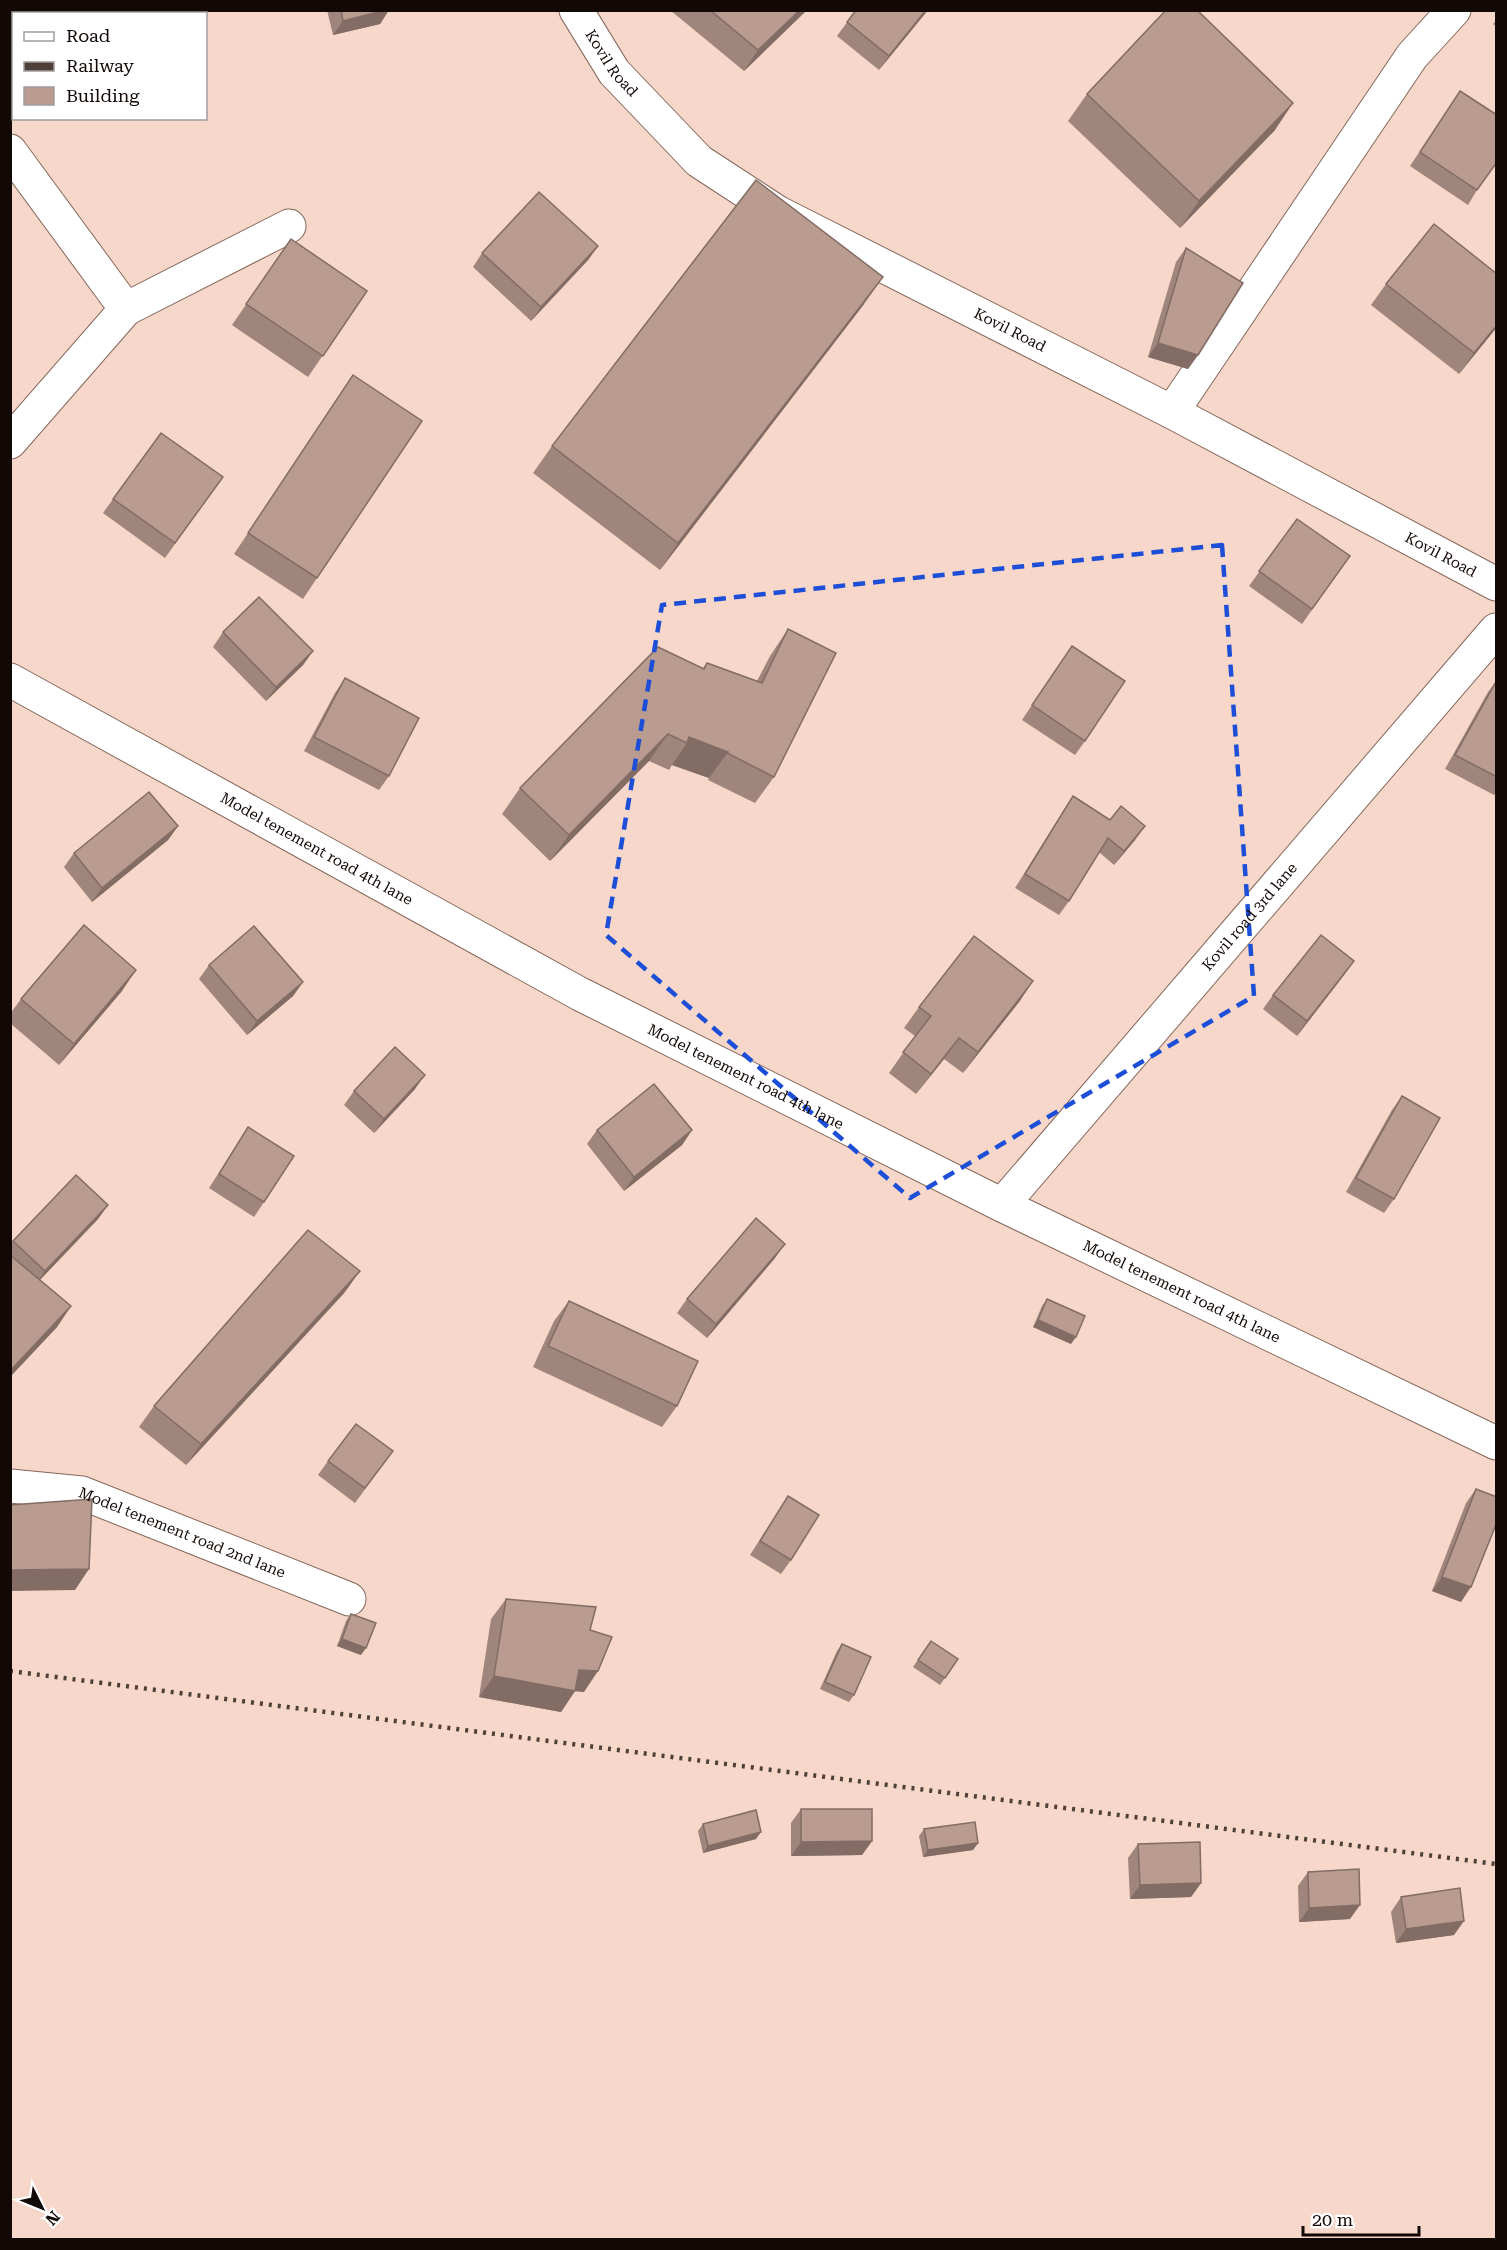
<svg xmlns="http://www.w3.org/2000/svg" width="1507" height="2250" viewBox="0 0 1507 2250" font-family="'Roboto Serif',serif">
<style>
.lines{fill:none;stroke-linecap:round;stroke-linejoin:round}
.street-casing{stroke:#84685c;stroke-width:35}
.street{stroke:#fff;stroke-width:33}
.rail{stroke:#4f3f39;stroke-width:4.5;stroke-dasharray:3 6;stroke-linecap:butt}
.wall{fill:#9f857b}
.shaded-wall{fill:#826c64}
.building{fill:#b99b8f;stroke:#826c64;stroke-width:1.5}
.marked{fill:none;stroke:#1d4ed8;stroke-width:4.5;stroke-dasharray:12 8;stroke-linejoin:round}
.labels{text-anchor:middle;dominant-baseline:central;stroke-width:4.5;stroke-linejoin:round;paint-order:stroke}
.street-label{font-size:15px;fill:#120805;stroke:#fff}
</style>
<rect width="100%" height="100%" fill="#f7d7c9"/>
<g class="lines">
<g class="street-casing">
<g id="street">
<path id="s1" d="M 576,10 L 614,72 L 699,161 L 777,212 L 1172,412 L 1496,584"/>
<polyline points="10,151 126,309 10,442"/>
<polyline points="126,309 289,226"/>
<polyline points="1172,412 1412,56 1454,10"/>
<path id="s2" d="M 10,680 L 580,994 L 1002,1205 L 1496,1443"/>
<path id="s3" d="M 1002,1205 L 1496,630"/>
<path id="s4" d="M 10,1486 L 82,1493 L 349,1599"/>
</g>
</g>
<use href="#street" class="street"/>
<polyline class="rail" points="10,1671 1496,1864"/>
</g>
<g class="wall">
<polygon points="327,10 389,10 380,24 333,35"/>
<polygon points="670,10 807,10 744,71"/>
<polygon points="856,10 928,10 879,70 837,36"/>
<polygon points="1497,20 1497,27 1493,24"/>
<polygon points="1460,91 1477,190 1468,205 1410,166"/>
<polygon points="1087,94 1275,130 1180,228 1068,121"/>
<polygon points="291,239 367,291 308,377 232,325"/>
<polygon points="598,246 588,260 531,321 473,267 482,253"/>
<polygon points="1186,248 1198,355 1188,369 1148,357 1176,262"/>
<polygon points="1497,274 1497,327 1459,374 1371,305 1386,284"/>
<polygon points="864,304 660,570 533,473 552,446"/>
<polygon points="353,375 317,578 303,599 234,554"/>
<polygon points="161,433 223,477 165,558 103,513"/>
<polygon points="1297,519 1350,556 1302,624 1249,586"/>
<polygon points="788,629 774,777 755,803 708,780 709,778 672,765 669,770 649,761 550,861 502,814 520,788 702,669 707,663 757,681 770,656"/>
<polygon points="223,632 313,651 303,665 266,701 213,647"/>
<polygon points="1062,660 1085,741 1075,755 1022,720"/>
<polygon points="345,678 389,776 379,790 304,751 335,693"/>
<polygon points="1497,680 1497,791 1494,795 1445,769 1488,692"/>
<polygon points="1073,796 1135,840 1114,865 1099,852 1069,901 1059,915 1015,888 1063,811"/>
<polygon points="178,826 168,840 92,902 64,867 74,853"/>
<polygon points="1354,961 1344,975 1297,1036 1263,1009 1273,995"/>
<polygon points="209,965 303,982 293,996 247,1035 199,979"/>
<polygon points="1033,981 1019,1002 963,1073 944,1059 916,1094 889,1073 915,1036 904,1028 919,1007"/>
<polygon points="122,991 59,1065 10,1023 10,1014 21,999"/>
<polygon points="415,1089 374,1133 344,1105 354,1091"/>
<polygon points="1402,1096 1394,1199 1384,1213 1346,1192 1392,1110"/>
<polygon points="248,1127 264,1202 254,1217 209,1188"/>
<polygon points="597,1130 692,1130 682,1145 624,1191 587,1144"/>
<polygon points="108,1205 98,1219 40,1280 71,1306 57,1327 10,1377 10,1245 13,1241"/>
<polygon points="775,1258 707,1338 677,1313 687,1299"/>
<polygon points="345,1292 186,1465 139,1427 154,1406"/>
<polygon points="1047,1299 1071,1344 1033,1327 1042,1306"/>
<polygon points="569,1301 677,1406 662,1427 533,1367 554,1321"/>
<polygon points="393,1451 355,1503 318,1475 328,1461"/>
<polygon points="1476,1489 1461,1602 1432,1591 1466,1503"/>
<polygon points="788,1496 791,1560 781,1574 750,1555"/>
<polygon points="506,1599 590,1630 584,1692 575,1691 561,1712 479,1697 491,1619"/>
<polygon points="351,1614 361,1655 337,1646 346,1621"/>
<polygon points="931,1641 958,1659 940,1685 913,1667"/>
<polygon points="842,1644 854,1695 849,1702 820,1689 837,1651"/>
<polygon points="801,1809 872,1841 862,1855 791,1856 791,1823"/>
<polygon points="703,1824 756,1839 703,1853 698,1831"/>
<polygon points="924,1829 978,1843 973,1850 923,1857 919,1836"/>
<polygon points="1138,1844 1201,1883 1191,1897 1130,1899 1128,1858"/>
<polygon points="1308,1872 1350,1919 1299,1922 1298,1886"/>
<polygon points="1401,1897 1454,1935 1396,1943 1391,1912"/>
</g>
<g class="shaded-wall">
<polygon points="386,10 389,10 380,24 333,35 343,21"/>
<polygon points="800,10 807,10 744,71 758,50"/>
<polygon points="926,10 928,10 879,70 889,56"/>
<polygon points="1293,103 1275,130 1180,228 1199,201"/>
<polygon points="598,246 588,260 531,321 541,307"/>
<polygon points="883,277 864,304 660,570 678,543"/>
<polygon points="1497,325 1497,327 1459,374 1474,353"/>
<polygon points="1158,343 1198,355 1188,369 1148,357"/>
<polygon points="313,651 303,665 266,701 276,687"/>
<polygon points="668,734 649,761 550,861 569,835"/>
<polygon points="689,737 728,752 709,778 672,765 687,743"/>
<polygon points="178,826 168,840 92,902 102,888"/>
<polygon points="1145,826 1135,840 1114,865 1124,851"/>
<polygon points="1354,961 1344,975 1297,1036 1307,1021"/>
<polygon points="136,970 122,991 59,1065 74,1044"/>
<polygon points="1033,981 1019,1002 963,1073 978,1052"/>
<polygon points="303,982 293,996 247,1035 257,1021"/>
<polygon points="959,1038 944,1059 916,1094 931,1074"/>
<polygon points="425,1075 415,1089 374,1133 384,1119"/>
<polygon points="692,1130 682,1145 624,1191 634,1177"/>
<polygon points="108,1205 98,1219 35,1285 45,1271"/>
<polygon points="785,1244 775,1258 707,1338 716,1324"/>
<polygon points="360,1271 345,1292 186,1465 201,1444"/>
<polygon points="71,1306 57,1327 10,1377 10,1371"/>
<polygon points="1038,1320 1076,1337 1071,1344 1033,1327"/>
<polygon points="89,1569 75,1590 10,1591 10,1570"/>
<polygon points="1442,1577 1471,1587 1461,1602 1432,1591"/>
<polygon points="342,1639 366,1648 361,1655 337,1646"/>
<polygon points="579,1670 598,1671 584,1692 575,1691 561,1712 479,1697 494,1676"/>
<polygon points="761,1832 756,1839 703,1853 708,1846"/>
<polygon points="872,1841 862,1855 791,1856 801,1842"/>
<polygon points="978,1843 973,1850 923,1857 928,1850"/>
<polygon points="1201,1883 1191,1897 1130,1899 1140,1885"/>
<polygon points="1360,1905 1350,1919 1299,1922 1309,1908"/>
<polygon points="1464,1921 1454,1935 1396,1943 1406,1929"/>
</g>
<g class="building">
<polygon points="118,10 186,10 188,14 114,14"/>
<polygon points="341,10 386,10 343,21"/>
<polygon points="710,10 800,10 758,50"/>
<polygon points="856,10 926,10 889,56 847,22"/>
<polygon points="1166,10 1197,10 1293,103 1199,201 1087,94"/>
<polygon points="1460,91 1497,115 1497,162 1477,190 1420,152"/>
<polygon points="756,180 883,277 678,543 552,446"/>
<polygon points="539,192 598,246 541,307 482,253"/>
<polygon points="1434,224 1497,274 1497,325 1474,353 1386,284"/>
<polygon points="291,239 367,291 323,356 246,304"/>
<polygon points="1186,248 1243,283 1198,355 1158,343"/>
<polygon points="353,375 422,421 317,578 248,533"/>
<polygon points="161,433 223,477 175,543 113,499"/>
<polygon points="1297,519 1350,556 1312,609 1259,571"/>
<polygon points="259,597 313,651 276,687 223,632"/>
<polygon points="788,629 836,653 774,777 727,753 728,752 689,737 687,743 668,734 569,835 520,788 658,647 704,669 707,663 762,683"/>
<polygon points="1072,646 1125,681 1085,741 1032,705"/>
<polygon points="345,678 419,718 389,776 314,737"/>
<polygon points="1497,680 1497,777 1455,755"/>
<polygon points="149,792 178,826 102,888 74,853"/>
<polygon points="1073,796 1110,820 1121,806 1145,826 1124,851 1108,838 1069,901 1025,874"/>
<polygon points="84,925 136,970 74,1044 21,999"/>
<polygon points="254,926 303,982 257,1021 209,965"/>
<polygon points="1321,935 1354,961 1307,1021 1273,995"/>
<polygon points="974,936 1033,981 978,1052 959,1038 931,1074 903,1052 931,1016 919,1007"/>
<polygon points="395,1047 425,1075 384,1119 354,1091"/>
<polygon points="654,1084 692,1130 634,1177 597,1130"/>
<polygon points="1402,1096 1440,1118 1394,1199 1356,1178"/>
<polygon points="248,1127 294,1156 264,1202 219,1174"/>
<polygon points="76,1175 108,1205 45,1271 13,1241"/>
<polygon points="756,1218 785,1244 716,1324 687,1299"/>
<polygon points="308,1230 360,1271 201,1444 154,1406"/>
<polygon points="10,1255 71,1306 10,1371"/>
<polygon points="1047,1299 1085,1316 1076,1337 1038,1320"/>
<polygon points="569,1301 698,1361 677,1406 548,1346"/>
<polygon points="356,1424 393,1451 365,1488 328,1461"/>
<polygon points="1476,1489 1497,1497 1497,1522 1471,1587 1442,1577"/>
<polygon points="788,1496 819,1515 791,1560 760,1541"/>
<polygon points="92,1499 89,1569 10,1570 10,1505"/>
<polygon points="506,1599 596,1607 590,1630 612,1637 598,1671 579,1670 575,1691 494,1676"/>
<polygon points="351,1614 376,1623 366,1648 342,1639"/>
<polygon points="931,1641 958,1659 945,1678 918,1660"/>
<polygon points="842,1644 871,1657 854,1695 825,1682"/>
<polygon points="801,1809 872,1809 872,1841 801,1842"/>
<polygon points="756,1810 761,1832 708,1846 703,1824"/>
<polygon points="975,1822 978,1843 928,1850 924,1829"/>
<polygon points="1200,1842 1201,1883 1140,1885 1138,1844"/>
<polygon points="1359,1869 1360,1905 1309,1908 1308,1872"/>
<polygon points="1460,1888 1464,1921 1406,1929 1401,1897"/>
</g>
<path class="marked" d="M 1222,545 L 1254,996 L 910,1198 L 606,935 L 662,605 Z"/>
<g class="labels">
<g class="street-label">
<text stroke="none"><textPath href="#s1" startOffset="64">Kovil Road</textPath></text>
<text stroke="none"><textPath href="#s1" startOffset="550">Kovil Road</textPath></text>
<text stroke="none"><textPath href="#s1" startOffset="1036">Kovil Road</textPath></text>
<text stroke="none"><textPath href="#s2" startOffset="350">Model tenement road 4th lane</textPath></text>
<text stroke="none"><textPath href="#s3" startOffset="380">Kovil road 3rd lane</textPath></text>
<text stroke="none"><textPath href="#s2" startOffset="836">Model tenement road 4th lane</textPath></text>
<text stroke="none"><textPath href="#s2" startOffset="1322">Model tenement road 4th lane</textPath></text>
<text stroke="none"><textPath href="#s4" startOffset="180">Model tenement road 2nd lane</textPath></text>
</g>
</g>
<rect width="1507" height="2250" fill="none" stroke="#120805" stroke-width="24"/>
<rect x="12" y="12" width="195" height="108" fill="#ffffff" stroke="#a09c9b" stroke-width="1.5"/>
<rect x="24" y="32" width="30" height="9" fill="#ffffff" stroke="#a09c9b" stroke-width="1.5"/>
<text x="66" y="42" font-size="18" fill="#120805">Road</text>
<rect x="24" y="62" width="30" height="9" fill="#4f3f39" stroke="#a09c9b" stroke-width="1.5"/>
<text x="66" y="72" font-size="18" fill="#120805">Railway</text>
<rect x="24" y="87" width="30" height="18" fill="#b99b8f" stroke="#a09c9b" stroke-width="1.5"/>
<text x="66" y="102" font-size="18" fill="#120805">Building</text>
<g transform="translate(42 2208) rotate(133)" stroke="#ffffff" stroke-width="4.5" paint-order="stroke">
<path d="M0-4.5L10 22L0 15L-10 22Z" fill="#120805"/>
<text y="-9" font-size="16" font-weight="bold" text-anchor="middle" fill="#120805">N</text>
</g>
<path d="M1303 2226v9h116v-9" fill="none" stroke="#120805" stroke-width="3"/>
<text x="1312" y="2226" font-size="18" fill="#120805" stroke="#ffffff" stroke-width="4.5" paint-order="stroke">20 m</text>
</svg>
